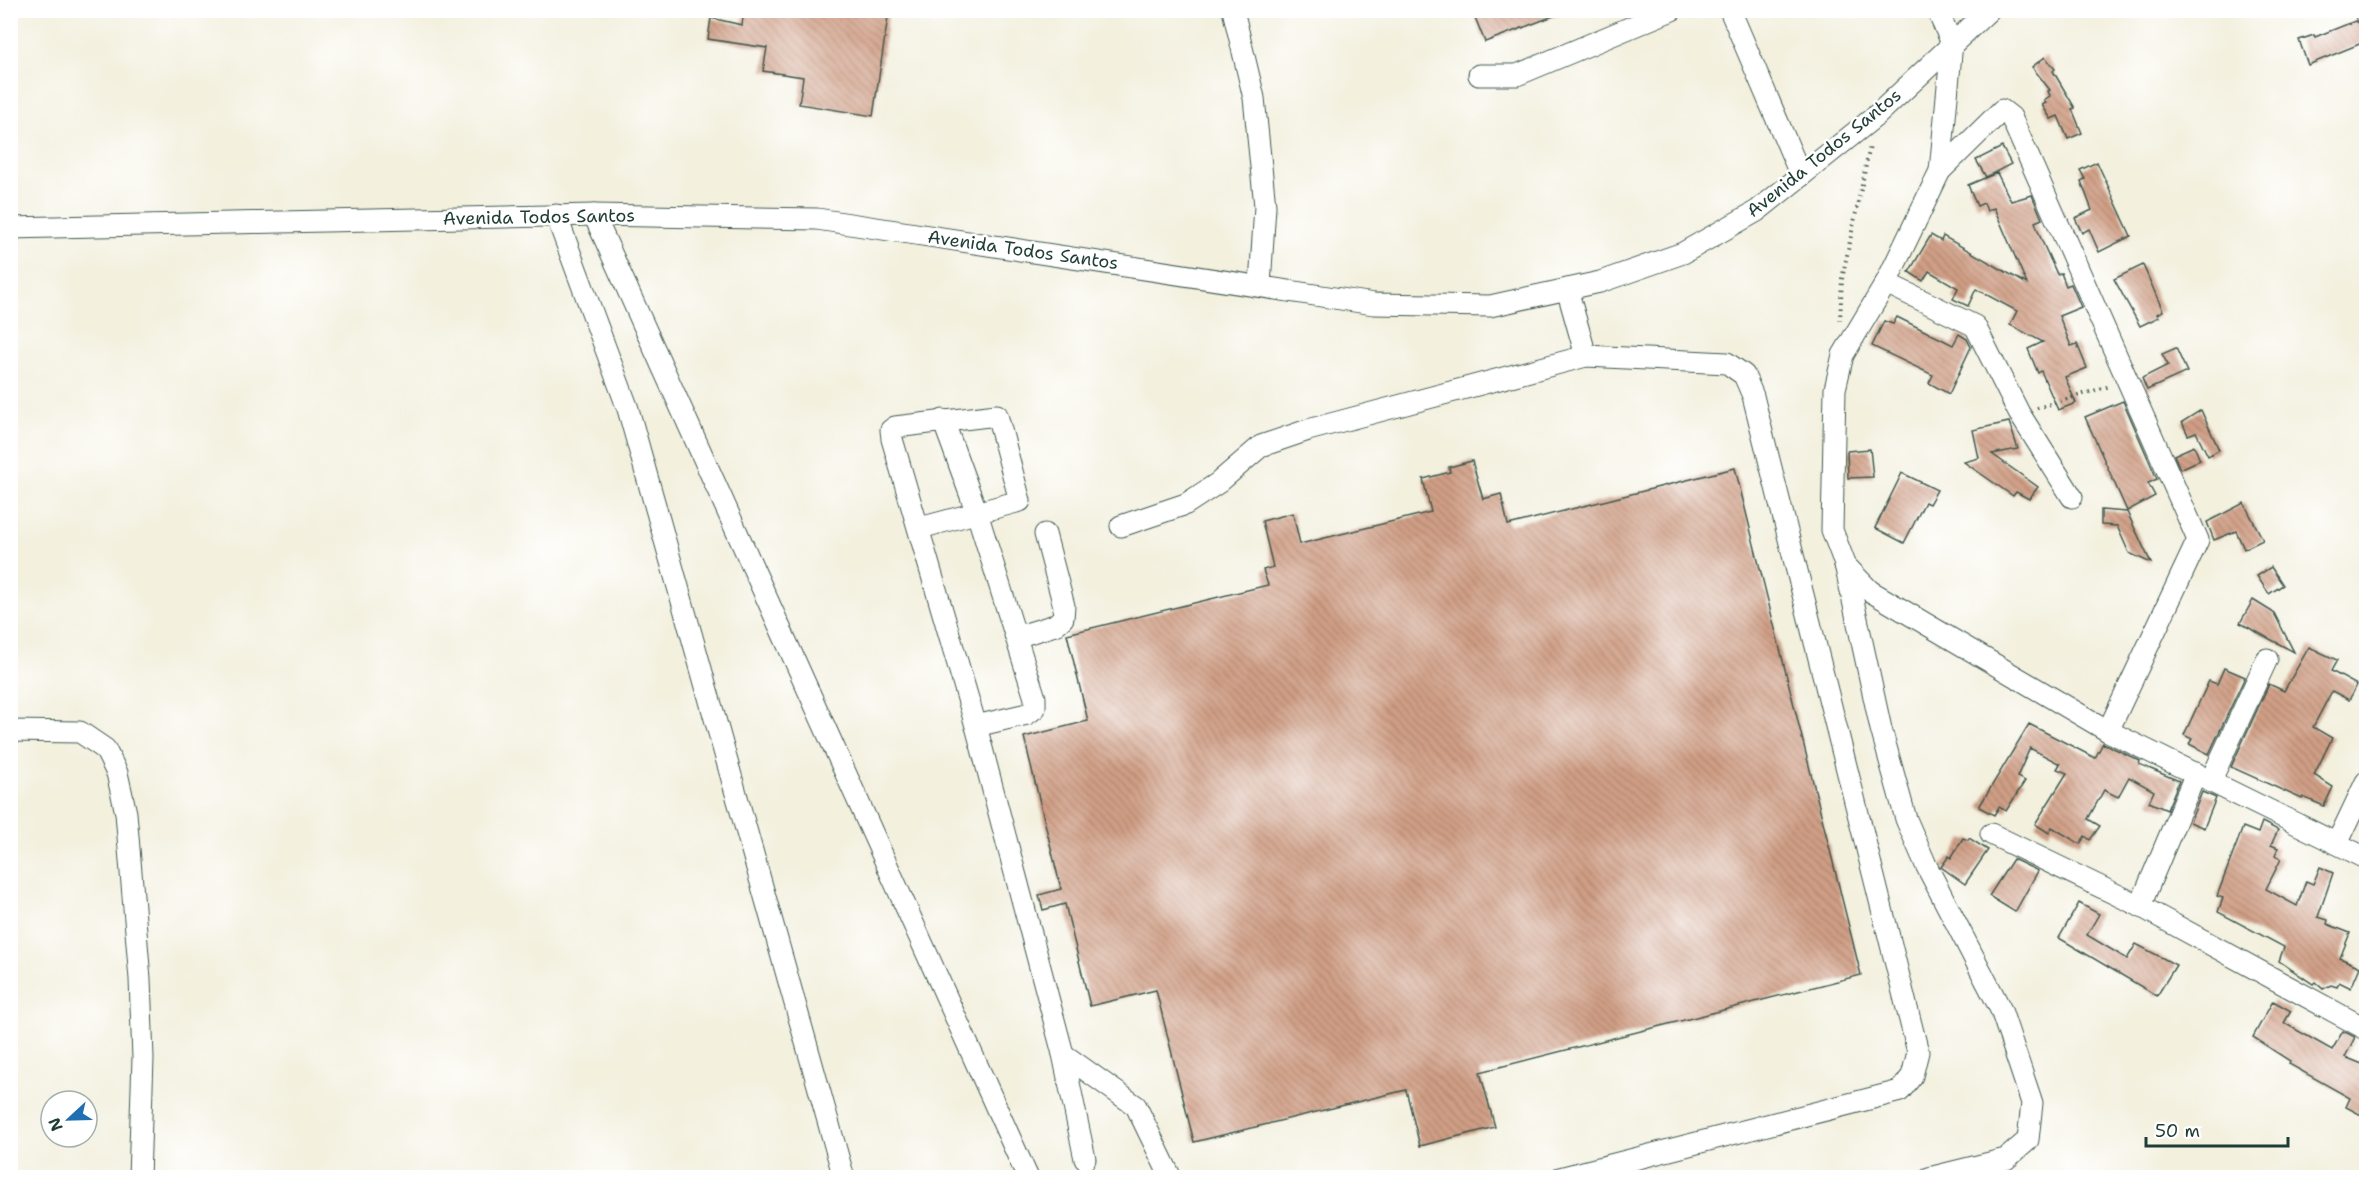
<svg xmlns="http://www.w3.org/2000/svg" width="2377" height="1188" viewBox="0 0 2377 1188" font-family="'Shantell Sans',sans-serif">
<style>
.building{fill:url(#building-back-hatch)}
.lines{fill:none;stroke-linecap:round;stroke-linejoin:round}
.minor-casing{stroke:#3f584e;stroke-width:23}
.path{stroke:#3f584e;stroke-width:4;stroke-dasharray:1.5 4.5;stroke-linecap:butt}
.minor{stroke:#fff;stroke-width:21}
.labels{text-anchor:middle;dominant-baseline:central;stroke-width:5;stroke-linejoin:round;paint-order:stroke}
.street-label{font-size:18px;fill:#1f3d34;stroke:#fff}
</style>
<defs>
<pattern id="building-back-hatch" width="6" height="6" patternUnits="userSpaceOnUse" patternTransform="scale(1.5)"><rect width="6" height="6" fill="#d19f85"/><path d="M-1 5l2 2M0 0l6 6M5-1l2 2" fill="none" stroke="#a9836e"/></pattern>
</defs>
<rect width="100%" height="100%" fill="#fff"/>
<filter id="ink" filterUnits="userSpaceOnUse"><feTurbulence type="fractalNoise" baseFrequency=".0167" numOctaves="2"/><feDisplacementMap in="SourceGraphic" scale="12" xChannelSelector="R" yChannelSelector="G"/><feConvolveMatrix kernelMatrix="1 2 1 2 8 2 1 2 1" color-interpolation-filters="sRGB"/></filter>
<filter id="wash" filterUnits="userSpaceOnUse"><feTurbulence type="fractalNoise" baseFrequency=".008" numOctaves="4" result="noise"/><feDisplacementMap in="SourceGraphic" scale="24" xChannelSelector="R" yChannelSelector="G"/><feGaussianBlur stdDeviation="1.35" result="paint"/><feColorMatrix in="noise" values="0 0 0 0 0 0 0 0 0 0 0 0 0 0 0 0 0 1.4 0 .05"/><feComposite in="paint" operator="in"/></filter>
<g filter="url(#wash)">
<rect width="100%" height="100%" fill="#f3f0de"/>
<g id="blocks">
<g class="building">
<polygon points="744,10 889,10 873,116 799,104 803,77 763,71 767,48 708,39 711,18 742,25"/>
<polygon points="1472,10 1566,10 1567,11 1485,42"/>
<polygon points="2355,21 2367,27 2367,41 2308,65 2299,40 2314,35 2315,37"/>
<polygon points="2045,57 2055,69 2053,71 2075,108 2072,109 2082,133 2068,139 2058,116 2051,119 2042,105 2046,103 2044,100 2050,96 2048,91 2050,90 2032,67"/>
<polygon points="2002,147 2011,164 1986,177 1976,160"/>
<polygon points="2097,162 2131,236 2099,252 2089,229 2082,233 2075,218 2092,210 2081,181 2085,179 2080,170"/>
<polygon points="1997,173 2011,201 2032,195 2042,219 2035,222 2041,239 2057,274 2061,273 2066,286 2071,284 2081,307 2059,316 2071,346 2077,344 2087,368 2065,377 2076,403 2058,410 2041,371 2038,373 2028,349 2043,342 2010,325 2017,311 1976,289 1968,306 1953,299 1958,288 1929,271 1923,281 1909,272 1931,235 1941,241 1943,236 2027,284 1994,208 1987,211 1984,203 1977,206 1968,185"/>
<polygon points="2143,265 2163,311 2157,314 2159,317 2140,326 2114,279"/>
<polygon points="1897,317 1953,345 1959,334 1967,339 1971,347 1949,394 1929,383 1933,375 1872,346 1884,321 1893,324"/>
<polygon points="2176,348 2187,372 2147,390 2142,378 2168,365 2162,354"/>
<polygon points="2123,401 2157,479 2148,483 2155,496 2127,511 2085,417"/>
<polygon points="2201,410 2219,450 2208,456 2196,432 2188,435 2182,422"/>
<polygon points="2009,422 2018,449 1992,454 2038,487 2029,499 2016,492 2013,496 1964,462 1979,458 1973,430"/>
<polygon points="2194,446 2200,460 2180,469 2174,455"/>
<polygon points="1870,449 1873,477 1848,478 1847,451"/>
<polygon points="1472,461 1483,499 1501,494 1508,525 1735,468 1861,975 1480,1072 1495,1127 1420,1146 1406,1090 1194,1142 1156,990 1090,1006 1065,904 1043,910 1039,895 1061,889 1024,737 1088,721 1067,634 1268,585 1263,570 1273,567 1262,521 1293,513 1300,544 1431,512 1423,479 1450,472 1449,467"/>
<polygon points="1902,473 1937,490 1929,504 1925,502 1904,543 1875,528"/>
<polygon points="2244,503 2263,540 2244,549 2236,531 2214,540 2207,522"/>
<polygon points="2101,510 2127,512 2151,563 2129,553 2117,526 2101,525"/>
<polygon points="2271,567 2283,585 2269,594 2257,576"/>
<polygon points="2253,600 2274,613 2294,652 2240,623"/>
<polygon points="2309,647 2337,660 2331,671 2357,685 2349,700 2332,691 2313,727 2332,738 2314,775 2333,787 2324,806 2303,797 2302,799 2231,767 2269,684 2284,691"/>
<polygon points="2224,668 2245,677 2209,754 2189,744 2192,739 2184,735 2209,681 2217,684"/>
<polygon points="2029,724 2095,758 2103,743 2140,761 2139,764 2179,781 2167,810 2149,802 2154,791 2129,777 2118,797 2104,790 2088,819 2100,826 2090,840 2085,836 2080,844 2052,827 2049,833 2035,824 2067,773 2057,769 2060,764 2030,748 2017,777 2025,781 2006,811 1999,807 1994,815 1979,807"/>
<polygon points="2202,792 2216,798 2204,828 2190,822"/>
<polygon points="2262,822 2278,830 2271,845 2278,848 2275,855 2281,859 2266,889 2297,906 2306,881 2313,884 2320,867 2333,873 2318,917 2328,920 2327,924 2350,933 2340,958 2360,967 2351,988 2339,982 2337,987 2331,985 2323,989 2315,982 2313,984 2279,961 2284,947 2218,912 2223,898 2217,896 2243,827 2258,833"/>
<polygon points="1963,838 1968,840 1969,838 1988,850 1965,884 1941,867 1949,856 1951,858"/>
<polygon points="2013,859 2038,871 2015,912 1989,896"/>
<polygon points="2079,903 2099,914 2087,935 2127,959 2136,944 2176,965 2157,996 2059,938"/>
<polygon points="2273,1001 2291,1011 2284,1023 2332,1050 2343,1031 2355,1037 2345,1057 2367,1066 2367,1118 2346,1107 2350,1098 2289,1064 2290,1061 2253,1037"/>
</g>
</g>
</g>
<g filter="url(#ink)">
<use href="#blocks" fill-opacity="0" stroke="#3f584e" stroke-width="1.5"/>
<g class="lines">
<g class="minor-casing">
<g id="minor">
<polyline points="1233,10 1254,98 1265,206 1260,285"/>
<polyline points="1730,10 1801,176"/>
<polyline points="1937,10 1952,43 1940,171"/>
<polyline points="2365,10 2366,15"/>
<polyline points="1479,75 1517,75 1672,10"/>
<polyline points="556,215 628,409 844,1178"/>
<polyline points="594,215 1028,1178"/>
<polyline points="10,228 594,215 817,219 1374,304 1490,306 1600,282 1683,253 1757,211 1877,115 1989,10"/>
<polyline points="1886,283 1975,326 2019,413 2072,497"/>
<polyline points="1567,289 1586,356"/>
<polyline points="943,420 977,513 1035,698 1035,708 1027,714 976,726"/>
<polyline points="1121,526 1186,504 1218,483 1261,446 1308,430 1586,356 1727,363 1744,375 1753,396 1918,1052 1912,1076 1900,1091 1560,1178"/>
<polyline points="920,528 1020,501 997,415 895,427 891,430 892,439 976,726 1063,1054 1136,1106 1171,1178"/>
<polyline points="1845,565 1870,591 2108,731 2366,858"/>
<polyline points="1016,637 1055,625 1063,618 1064,606 1045,534"/>
<polyline points="10,731 80,732 105,749 117,773 126,813 140,979 143,1058 139,1178"/>
<polyline points="2196,773 2140,906 2366,1029"/>
<polyline points="2211,780 2267,659"/>
<polyline points="1991,834 2140,906"/>
<polyline points="2337,843 2366,782"/>
<polyline points="1063,1054 1085,1159"/>
<polyline points="1929,1178 2006,1159 2028,1140 2032,1103 2001,1010 1926,865 1906,819 1881,729 1845,564 1832,530 1835,389 1843,355 1886,283 1940,171 2002,110 2011,117 2198,540 2108,731"/>
</g>
</g>
<g class="path">
<polyline points="1840,321 1842,279 1870,146"/>
<polyline points="2037,408 2110,386"/>
</g>
<use href="#minor" class="minor"/>
</g>
</g>
<g class="labels">
<g class="street-label">
<text transform="translate(1824 153) rotate(-39)">Avenida Todos Santos</text>
<text transform="translate(539 217) rotate(-1)">Avenida Todos Santos</text>
<text transform="translate(1023 250) rotate(8)">Avenida Todos Santos</text>
</g>
</g>
<rect width="2377" height="1188" fill="none" stroke="#fff" stroke-width="36"/>
<g transform="translate(69 1119) rotate(248)"><circle r="28" fill="#ffffff" stroke="#a5b1ae" stroke-width="1.5"/>
<path d="M0-4.5L10 22L0 15L-10 22Z" fill="#1f6fb2"/>
<text y="-9" font-size="16" font-weight="bold" text-anchor="middle" fill="#1f3d34">N</text>
</g>
<path d="M2146 1137v9h142v-9" fill="none" stroke="#1f3d34" stroke-width="3"/>
<text x="2155" y="1137" font-size="18" fill="#1f3d34" stroke="#ffffff" stroke-width="4.5" paint-order="stroke">50 m</text>
</svg>
